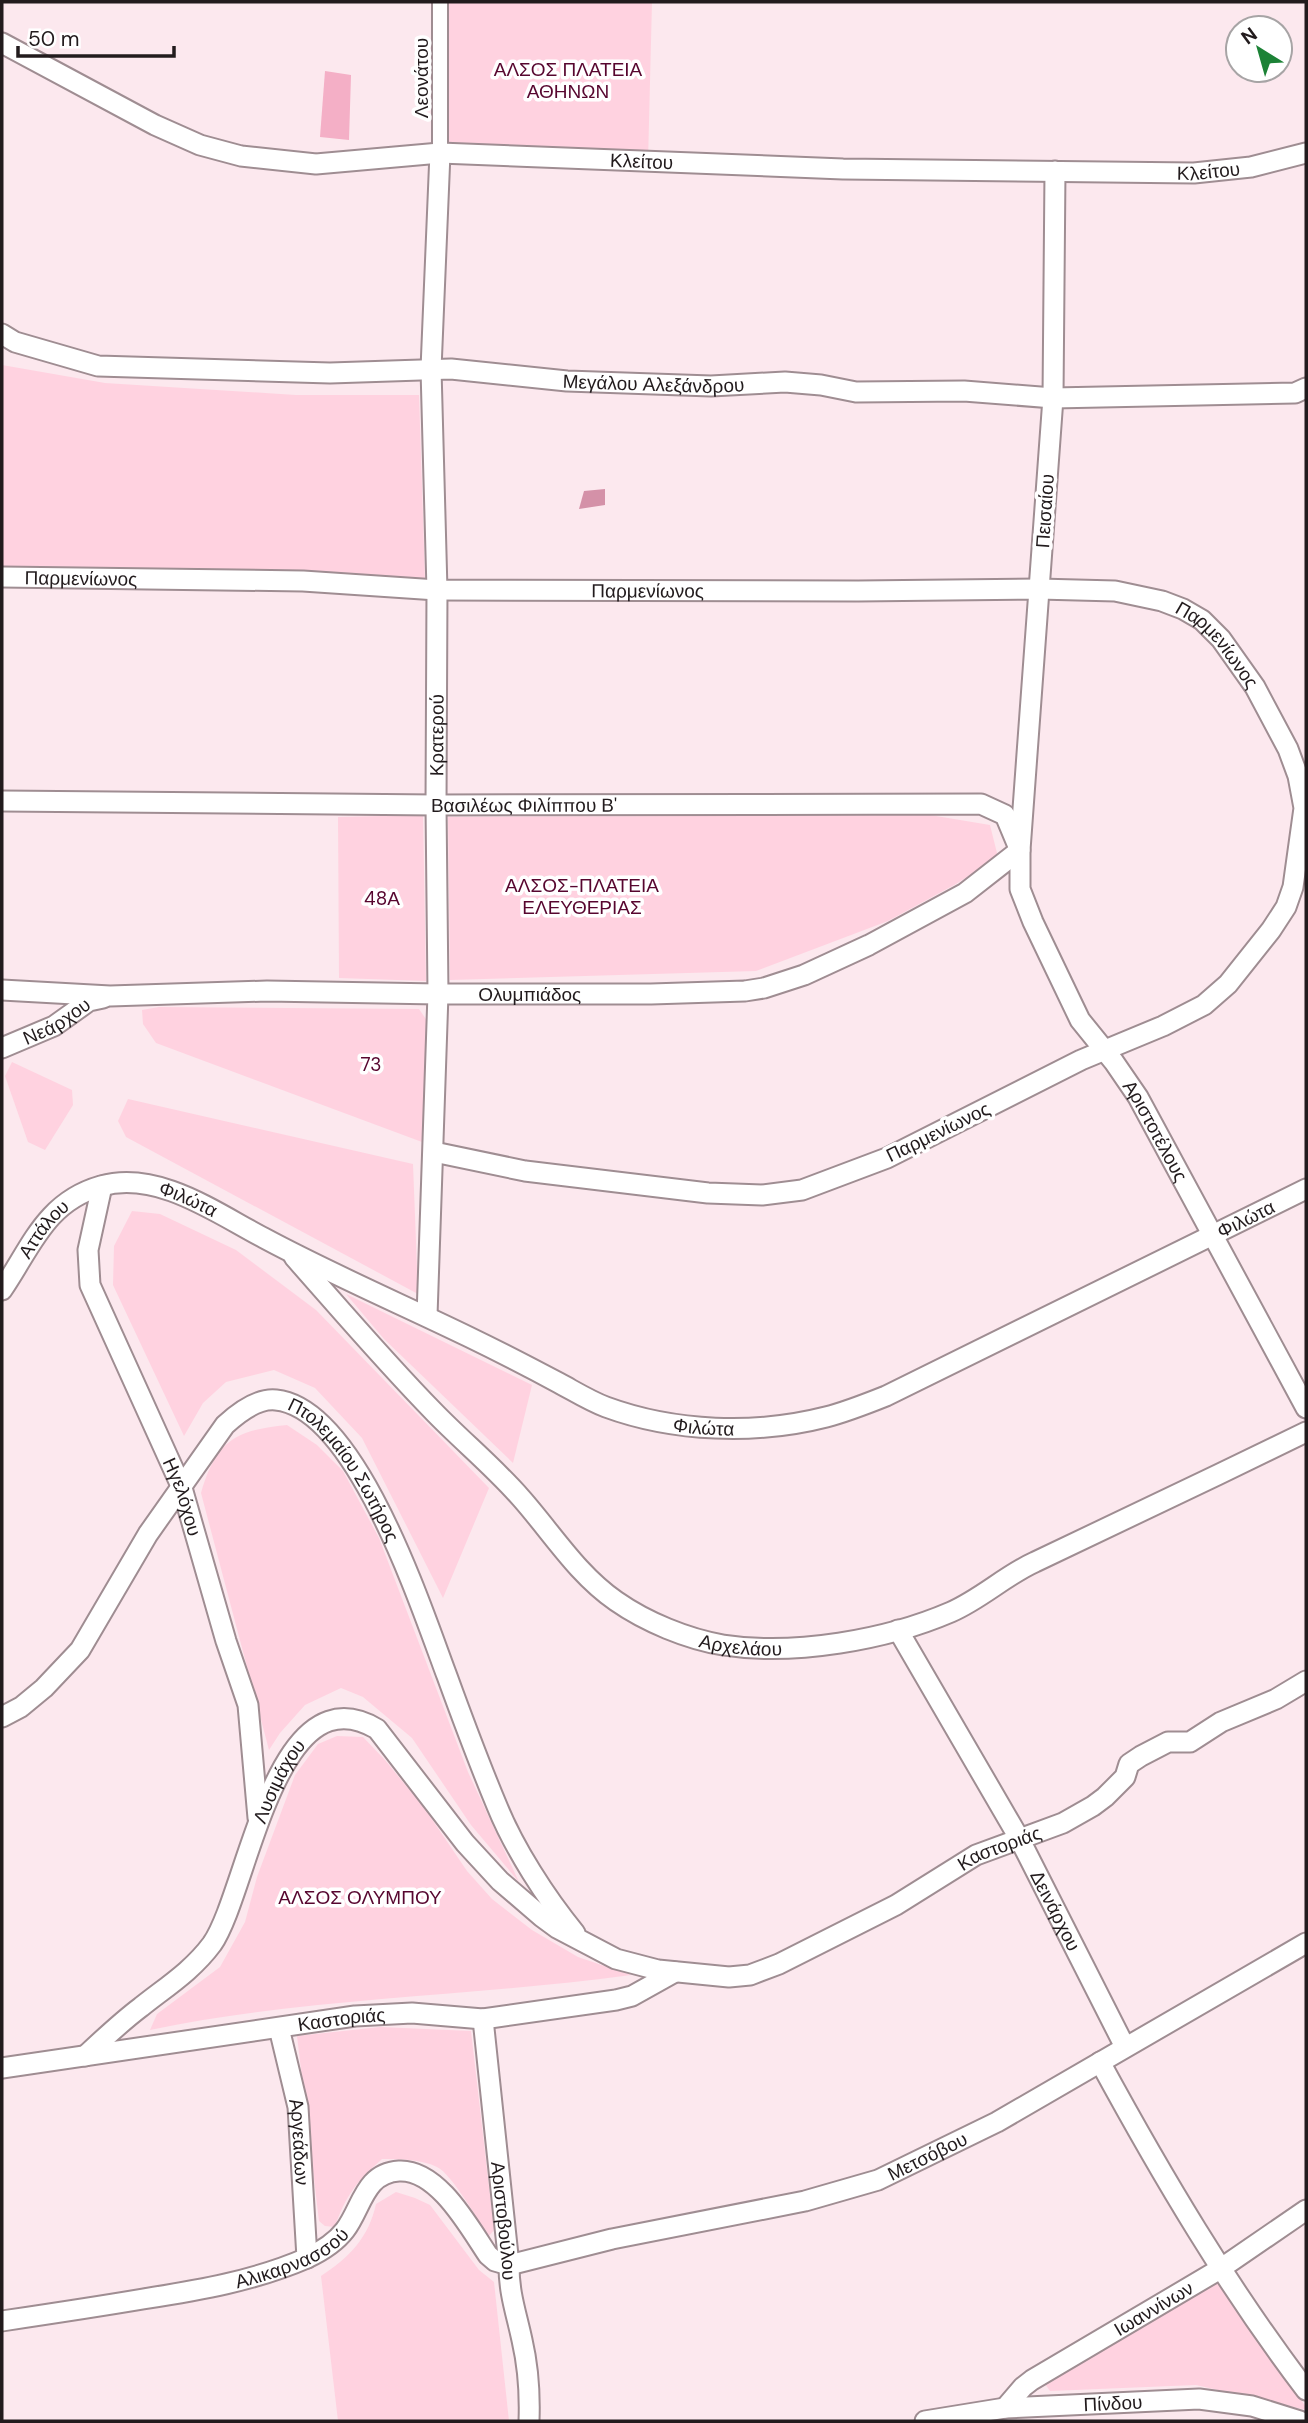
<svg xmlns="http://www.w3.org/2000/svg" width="1308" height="2423" viewBox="0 0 1308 2423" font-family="'DM Sans',sans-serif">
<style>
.green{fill:#ffd2e0}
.water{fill:#d491a8}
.building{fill:#f4afc6}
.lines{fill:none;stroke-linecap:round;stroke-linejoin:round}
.pedestrian-casing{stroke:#9f8d92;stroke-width:18}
.minor-casing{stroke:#9f8d92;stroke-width:23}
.pedestrian{stroke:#fff;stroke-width:14}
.minor{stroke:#fff;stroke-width:19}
.labels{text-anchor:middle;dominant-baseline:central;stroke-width:7;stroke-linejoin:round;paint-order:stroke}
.park-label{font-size:19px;fill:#57062f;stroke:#fff}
.street-label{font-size:19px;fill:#221b1d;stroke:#fff}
</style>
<rect width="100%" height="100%" fill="#fce8ee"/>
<g class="green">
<polygon points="443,2 652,2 648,162 440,153"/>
<polygon points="2,365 105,383 296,395 419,395 425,579 2,568"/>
<polygon points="423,815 426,981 339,978 338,817"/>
<polygon points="930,815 990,825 998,857 956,884 888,921 756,971 450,980 448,817"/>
<polygon points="159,1007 419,1009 428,1022 422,1142 156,1043 143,1024 142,1010"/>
<polygon points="12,1062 72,1090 73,1105 45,1150 28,1142 5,1076"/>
<polygon points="128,1099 413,1164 418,1294 126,1137 118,1121"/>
<polygon points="132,1211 160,1214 236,1250 316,1310 489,1488 443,1598 362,1438 315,1388 274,1370 226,1382 203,1403 184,1436 113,1285 114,1246"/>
<polygon points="346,1294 532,1385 513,1463 384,1339"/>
<path d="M 287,1425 L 317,1445 L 343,1471 L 379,1538 L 468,1772 L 519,1882 L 471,1825 L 412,1738 L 363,1697 L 341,1688 L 305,1705 L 280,1733 L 269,1750 L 201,1493 C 216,1442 234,1430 287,1425 Z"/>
<path d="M 337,1736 L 363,1737 L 385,1760 L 425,1809 L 467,1871 L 492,1899 L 532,1930 L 578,1957 L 631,1975 C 471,1997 309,1997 150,2030 L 157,2014 L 220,1967 L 245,1922 L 257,1877 L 295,1775 L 318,1744 Z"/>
<path d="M 380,2027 L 471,2031 L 494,2230 L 489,2236 C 478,2221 452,2174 437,2167 C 421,2159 399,2159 382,2159 C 358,2180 345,2196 335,2227 L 325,2226 L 319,2221 L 297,2036 Z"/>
<path d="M 396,2192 L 415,2198 L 430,2205 L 479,2270 L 494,2282 L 509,2421 L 338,2421 L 321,2276 C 349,2258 369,2237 376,2204 Z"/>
<polygon points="1218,2281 1306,2407 1306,2410 1196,2385 1050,2391 1045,2384"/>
</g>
<polygon class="water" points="605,489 605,505 579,509 584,491"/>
<polygon class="building" points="325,71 351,75 349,140 320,137"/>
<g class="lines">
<g class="pedestrian-casing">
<polyline id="pedestrian" points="440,153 440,2"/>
</g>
<g class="minor-casing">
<g id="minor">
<path id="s1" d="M 2,43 L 155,125 L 200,145 L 241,156 L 316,164 L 440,153 L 843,169 L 1194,173 L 1251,167 L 1306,153"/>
<path id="s2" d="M 1055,171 L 1053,398 L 1020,850 L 1020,889 L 1033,922 L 1080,1020 L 1114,1062 L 1138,1097 L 1306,1408"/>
<path id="s3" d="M 2,334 L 15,342 L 98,366 L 330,373 L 451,369 L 567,381 L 711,386 L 785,382 L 821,385 L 856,392 L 964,391 L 1053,398 L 1295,393 L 1306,388"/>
<path id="s4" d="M 2,577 L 303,581 L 437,590 L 858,591 L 1039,589 L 1115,591 L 1162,601 L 1183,609 L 1202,620 L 1221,639 L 1255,687 L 1288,749 L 1298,776 L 1304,808 L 1293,887 L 1286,907 L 1271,930 L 1228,984 L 1204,1005 L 1163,1026 L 1081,1060 L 887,1158 L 802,1190 L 762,1195 L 708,1193 L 525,1171 L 434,1152"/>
<path id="s5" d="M 2,801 L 436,805 L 981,804 L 1005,815 L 1018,846"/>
<path id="s6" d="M 2,990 L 110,996 L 267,991 L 438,994 L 651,994 L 745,991 L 764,988 L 804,975 L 869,945 L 965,893 L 1020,850"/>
<path id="s7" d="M 2,1048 L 54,1026 L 89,1001 L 103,998"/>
<path id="s8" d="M 102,1186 L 88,1250 L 90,1285 L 182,1488 L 226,1641 L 248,1705 L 258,1818"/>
<path id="s9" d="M 294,1257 C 340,1309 385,1362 434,1412 C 462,1441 494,1467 521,1498 C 552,1533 577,1574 616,1601 C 646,1622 687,1639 723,1645 C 794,1656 886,1640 951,1612 C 981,1599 1006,1575 1035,1562 C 1126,1519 1216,1476 1306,1432"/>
<path id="s10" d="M 2,1290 C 31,1248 45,1202 101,1186 C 158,1170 216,1213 264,1238 C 331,1274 401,1304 469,1337 C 500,1352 529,1367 559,1383 C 574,1391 590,1401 606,1407 C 674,1432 756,1435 826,1417 C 846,1412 866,1404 886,1396 L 1306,1189"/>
<path id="s11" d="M 427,1316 L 438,994 L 436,805 L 437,590 L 431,369 L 440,153"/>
<path id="s12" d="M 898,1630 L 1019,1838 L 1125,2047"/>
<path id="s13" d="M 2,1717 L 21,1707 L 44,1688 L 80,1650 L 148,1534 L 225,1425 C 238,1413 258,1398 276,1400 C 357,1408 422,1610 447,1676 C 463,1720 479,1763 497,1806 C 514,1848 546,1898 575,1933"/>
<path id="s14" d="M 483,2019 L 509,2265 C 509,2294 516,2312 522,2340 C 528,2366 530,2394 529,2421"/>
<path id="s15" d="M 279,2028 L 298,2107 L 307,2258"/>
<path id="s16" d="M 85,2056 C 103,2039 121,2022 141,2007 C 166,1987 192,1971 212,1944 C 248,1893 275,1668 377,1729 L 465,1843 L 500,1881 L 542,1917 L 557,1928 L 616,1959 L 658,1970 L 729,1977 L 750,1975 L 779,1964 L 896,1905 L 976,1855 L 1063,1823 L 1093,1806 L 1105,1797 L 1125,1777 L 1129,1764 L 1141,1756 L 1168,1742 L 1190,1742 L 1221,1722 L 1276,1699 L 1306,1681"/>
<path d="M 1100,2062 C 1162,2176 1227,2286 1306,2390"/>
<path id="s17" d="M 2,2068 L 355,2016 L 412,2013 L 483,2019 L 616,2000 L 632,1996 L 675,1972"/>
<path id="s18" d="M 2,2321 C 49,2314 96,2307 143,2299 C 200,2290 254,2281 307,2258 C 322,2251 335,2243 345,2230 C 362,2208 364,2173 399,2171 C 438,2169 469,2227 488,2255 L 495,2261 L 509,2265 L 612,2239 L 805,2201 L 878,2180 L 997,2122 L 1306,1943"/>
<path id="s19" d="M 1005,2408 L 1023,2387 L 1032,2380 L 1220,2269 L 1306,2210"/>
<path id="s20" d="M 925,2421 L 1005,2408 L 1199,2399 L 1252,2406 L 1300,2421"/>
</g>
</g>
<use href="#pedestrian" class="pedestrian"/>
<use href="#minor" class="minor"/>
</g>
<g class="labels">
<g class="park-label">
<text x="568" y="69">ΑΛΣΟΣ ΠΛΑΤΕΙΑ<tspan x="568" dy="22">ΑΘΗΝΩΝ</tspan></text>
<text x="582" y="885">ΑΛΣΟΣ-ΠΛΑΤΕΙΑ<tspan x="582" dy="22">ΕΛΕΥΘΕΡΙΑΣ</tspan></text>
<text x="382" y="898">48Α</text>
<text x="371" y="1064">73</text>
<text x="360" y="1897">ΑΛΣΟΣ ΟΛΥΜΠΟΥ</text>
</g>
<g class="street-label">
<text transform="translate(421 78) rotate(-90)">Λεονάτου</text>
<text stroke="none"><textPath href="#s1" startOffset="667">Κλείτου</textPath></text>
<text stroke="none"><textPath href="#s1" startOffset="1234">Κλείτου</textPath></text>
<text stroke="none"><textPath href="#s3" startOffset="658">Μεγάλου Αλεξάνδρου</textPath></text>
<text transform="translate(1045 511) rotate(-86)">Πεισαίου</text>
<text stroke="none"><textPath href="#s4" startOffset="79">Παρμενίωνος</textPath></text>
<text stroke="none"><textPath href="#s4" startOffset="646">Παρμενίωνος</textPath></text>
<text stroke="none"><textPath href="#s4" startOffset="1234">Παρμενίωνος</textPath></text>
<text stroke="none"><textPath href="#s11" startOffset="581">Κρατερού</textPath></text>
<text stroke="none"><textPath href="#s5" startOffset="522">Βασιλέως Φιλίππου Β'</textPath></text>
<text stroke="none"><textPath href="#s6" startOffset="528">Ολυμπιάδος</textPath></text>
<text stroke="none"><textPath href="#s7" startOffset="61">Νεάρχου</textPath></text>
<text stroke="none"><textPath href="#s2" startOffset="998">Αριστοτέλους</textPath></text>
<text transform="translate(938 1132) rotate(-26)">Παρμενίωνος</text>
<text stroke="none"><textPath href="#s10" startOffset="238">Φιλώτα</textPath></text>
<text stroke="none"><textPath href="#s10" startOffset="1393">Φιλώτα</textPath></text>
<text stroke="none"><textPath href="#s10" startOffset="74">Αττάλου</textPath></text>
<text stroke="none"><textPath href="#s10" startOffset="805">Φιλώτα</textPath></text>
<text stroke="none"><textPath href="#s13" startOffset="532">Πτολεμαίου Σωτήρος</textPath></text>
<text stroke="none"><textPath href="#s8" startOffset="332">Ηγελόχου</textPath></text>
<text stroke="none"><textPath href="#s9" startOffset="606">Αρχελάου</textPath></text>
<text stroke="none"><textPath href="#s16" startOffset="346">Λυσιμάχου</textPath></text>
<text stroke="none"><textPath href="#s16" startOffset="1230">Καστοριάς</textPath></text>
<text stroke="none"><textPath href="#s12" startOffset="322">Δεινάρχου</textPath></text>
<text stroke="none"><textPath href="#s17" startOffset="343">Καστοριάς</textPath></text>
<text stroke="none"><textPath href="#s15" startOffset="116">Αργεάδων</textPath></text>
<text stroke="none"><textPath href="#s18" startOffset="1029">Μετσόβου</textPath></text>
<text stroke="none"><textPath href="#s14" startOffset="203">Αριστοβούλου</textPath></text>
<text stroke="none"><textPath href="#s18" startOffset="298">Αλικαρνασσού</textPath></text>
<text stroke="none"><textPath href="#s19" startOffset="180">Ιωαννίνων</textPath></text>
<text stroke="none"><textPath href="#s20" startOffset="189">Πίνδου</textPath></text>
</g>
</g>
<rect width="1308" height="2423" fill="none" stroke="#221b1d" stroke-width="7"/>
<g transform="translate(1259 49) rotate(323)"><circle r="33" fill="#ffffff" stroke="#a7a4a5" stroke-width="2"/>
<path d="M0-5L12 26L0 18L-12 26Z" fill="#1c8236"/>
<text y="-10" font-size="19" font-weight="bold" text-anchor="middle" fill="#221b1d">N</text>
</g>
<path d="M18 46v10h156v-10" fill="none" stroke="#221b1d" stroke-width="3.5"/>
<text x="28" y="46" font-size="21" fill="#221b1d" stroke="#ffffff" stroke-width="5" paint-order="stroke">50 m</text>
</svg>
